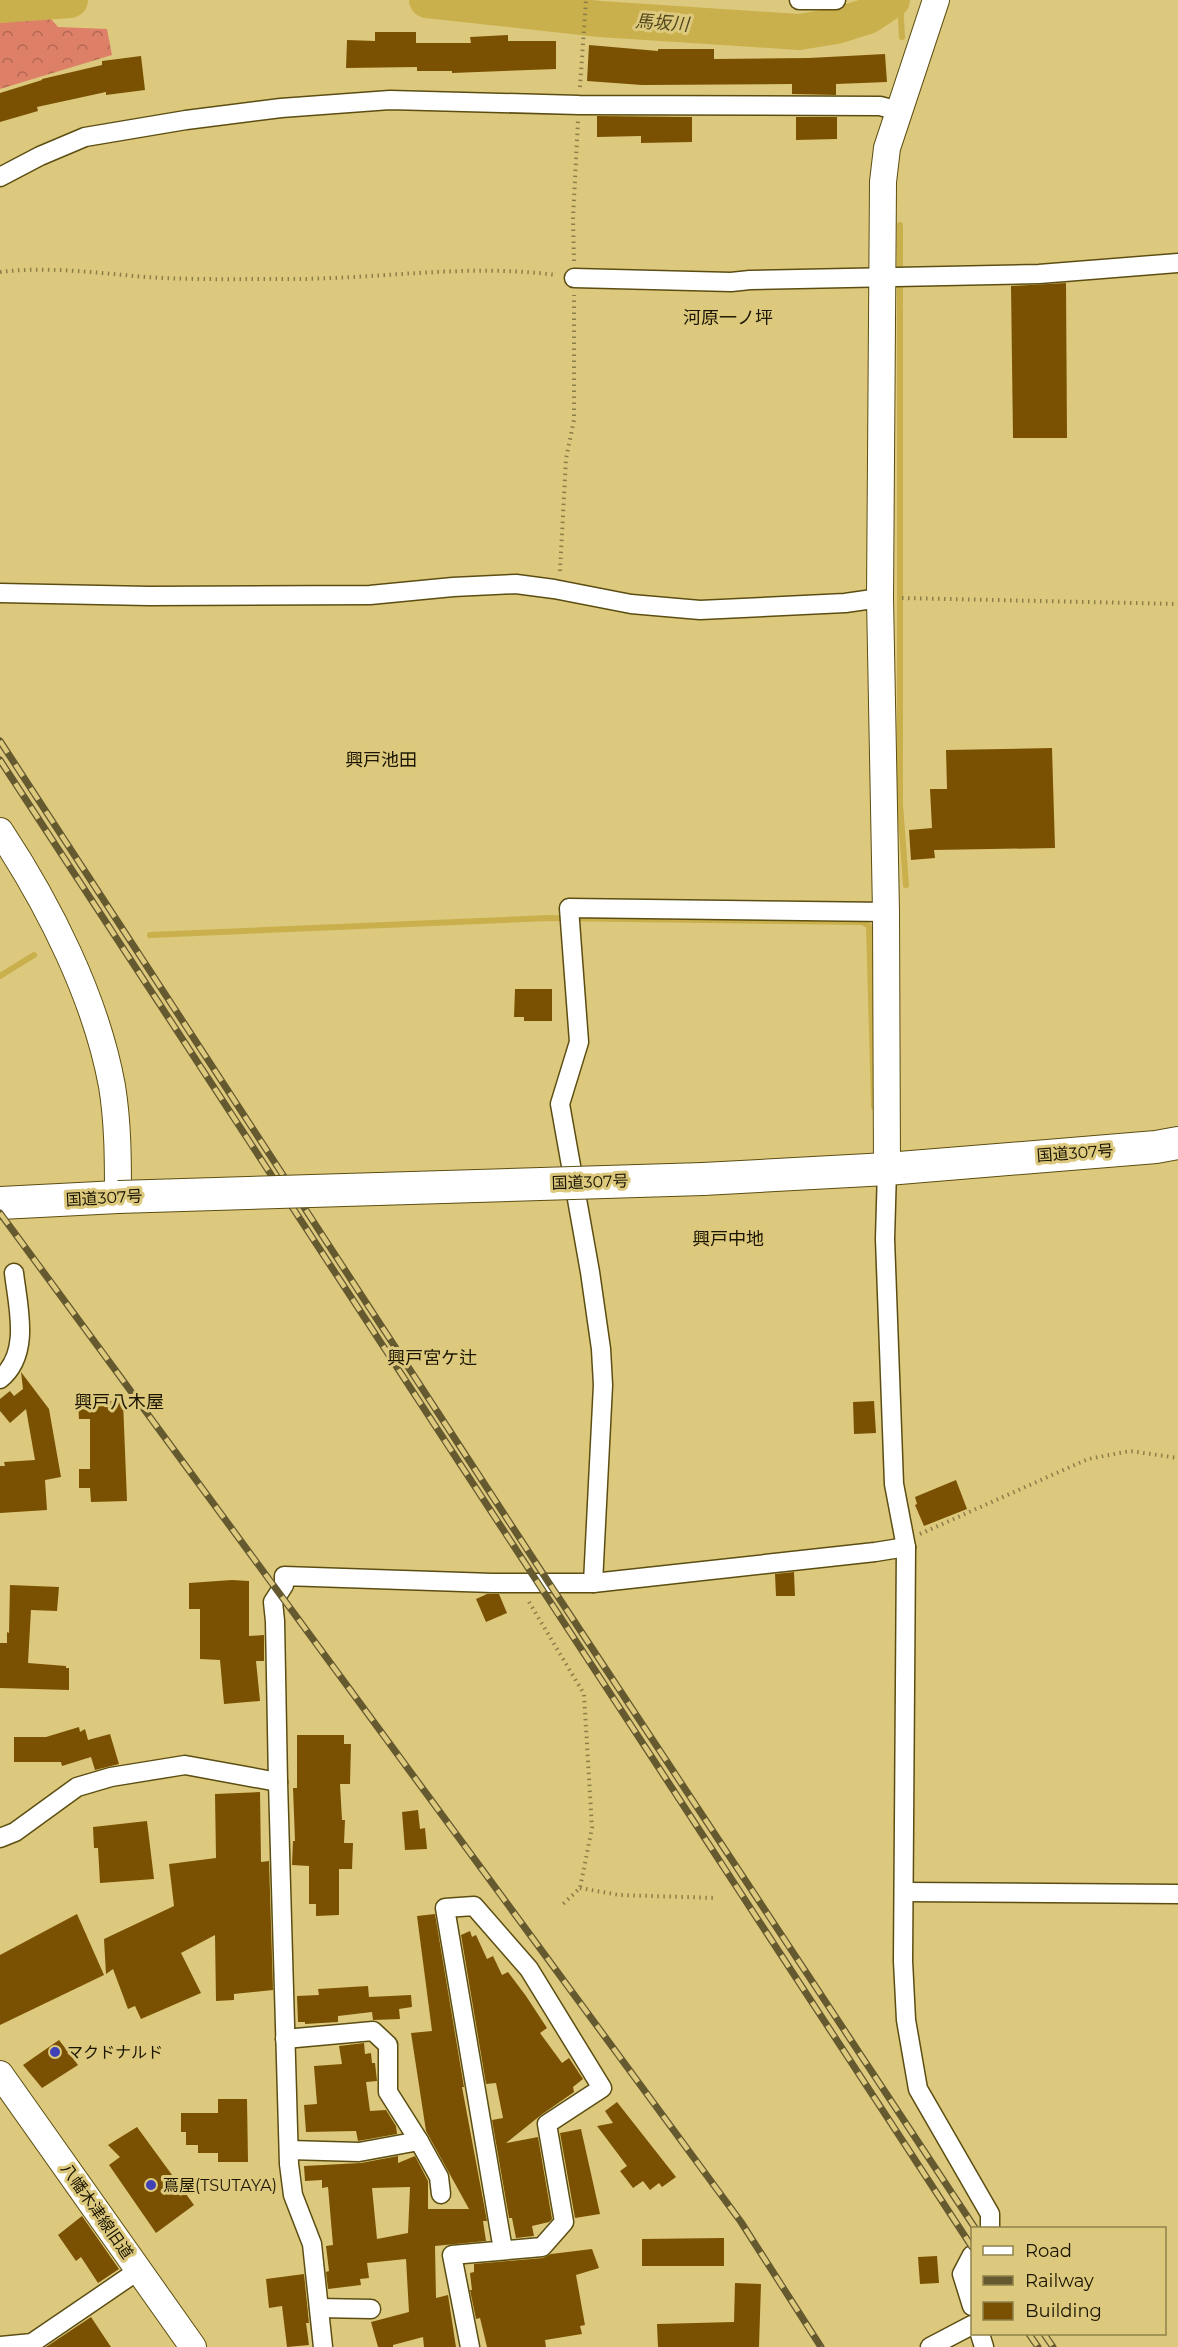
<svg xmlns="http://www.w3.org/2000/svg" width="1178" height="2347" viewBox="0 0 1178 2347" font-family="Montserrat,'Noto Sans JP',sans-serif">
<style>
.forest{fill:url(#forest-crowns)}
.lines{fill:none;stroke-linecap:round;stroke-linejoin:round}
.stream{stroke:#c9b04d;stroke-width:6}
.river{stroke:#c9b04d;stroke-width:36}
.building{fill:#7a5103;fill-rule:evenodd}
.street-casing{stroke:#5c4e12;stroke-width:21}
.secondary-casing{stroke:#5c4e12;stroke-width:28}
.highway-casing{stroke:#5c4e12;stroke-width:34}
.path{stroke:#8c7e49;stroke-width:4;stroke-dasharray:1.5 4.5;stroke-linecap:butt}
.street{stroke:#fff;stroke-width:18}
.secondary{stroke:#fff;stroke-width:26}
.highway{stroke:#fff;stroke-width:32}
.rail-casing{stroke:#655930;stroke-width:7}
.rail{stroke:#ddc97d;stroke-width:4.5;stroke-dasharray:14;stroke-linecap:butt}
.highway-bridge-casing{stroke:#5c4e12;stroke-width:34;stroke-linecap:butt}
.highway-bridge{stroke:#fff;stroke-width:32}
.poi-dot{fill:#3f42b7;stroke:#ddc97d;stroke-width:2}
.labels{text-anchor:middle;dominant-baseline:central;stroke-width:6;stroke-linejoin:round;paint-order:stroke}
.street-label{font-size:16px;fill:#1b1501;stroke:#ddc97d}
.poi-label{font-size:16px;fill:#1b1501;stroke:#ddc97d;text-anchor:start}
.water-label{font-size:18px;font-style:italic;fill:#52481e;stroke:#ddc97d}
.neighbourhood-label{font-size:18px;fill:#1b1501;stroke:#ddc97d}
</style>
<defs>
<pattern id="forest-crowns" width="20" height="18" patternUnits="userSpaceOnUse" patternTransform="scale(1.5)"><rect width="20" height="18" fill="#de8068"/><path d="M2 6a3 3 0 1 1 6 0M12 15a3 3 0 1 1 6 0" fill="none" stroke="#b36853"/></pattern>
</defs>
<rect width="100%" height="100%" fill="#ddc97d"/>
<polygon class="forest" points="0,0 60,0 44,11 58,27 107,29 112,55 0,89"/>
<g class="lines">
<g class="stream">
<polyline points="900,0 902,37"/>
<polyline points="900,225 900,804 906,885"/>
<polyline points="150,935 549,918 862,922 869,926 874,1107"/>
<polyline points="0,976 34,955"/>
</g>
<g class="river">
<polyline points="427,0 600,19 799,32 836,26 868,16 892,0"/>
<polyline points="0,5 70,0"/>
</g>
</g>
<g class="building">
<polygon points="375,32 416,32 416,43 471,43 470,37 508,35 508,41 556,41 556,69 452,73 452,71 417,71 417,67 346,68 347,40 375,41"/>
<polygon points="589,45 658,51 658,49 714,49 714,59 809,58 885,54 887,82 836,84 836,95 792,94 792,84 642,85 587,81"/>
<polygon points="141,56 145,90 106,95 106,92 37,107 38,111 0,122 0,93 42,80 42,79 102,65 102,61"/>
<polygon points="597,116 692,117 692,142 641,143 641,136 597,137"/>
<polygon points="796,117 837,117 837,139 796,140"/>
<polygon points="1066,283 1067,438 1013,438 1011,286"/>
<polygon points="1052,748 1055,848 934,850 935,858 911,860 909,830 932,828 930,789 947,789 946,750"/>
<polygon points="515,989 552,989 552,1021 524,1021 524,1017 514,1017"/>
<polygon points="21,1372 49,1409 61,1477 45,1480 47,1510 0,1513 0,1466 5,1466 4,1462 35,1460 26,1409 10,1423 0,1411 0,1399 10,1391 14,1396 23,1389"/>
<polygon points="78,1401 123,1401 127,1501 91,1502 90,1488 79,1488 79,1469 90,1469 90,1419 79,1419"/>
<polygon points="874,1401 876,1433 854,1434 853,1402"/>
<polygon points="956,1480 967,1509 924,1526 915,1505 917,1504 915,1497"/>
<polygon points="794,1572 795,1596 776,1596 775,1574"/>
<polygon points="232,1580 249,1581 249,1636 264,1635 264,1661 256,1661 260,1701 224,1704 220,1660 200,1659 200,1609 189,1609 189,1583"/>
<polygon points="10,1585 59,1587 57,1611 31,1610 28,1663 66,1666 66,1668 69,1668 69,1690 0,1688 0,1643 7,1643 7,1632 9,1633"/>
<polygon points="487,1594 499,1594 507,1613 486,1622 476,1599"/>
<polygon points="79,1727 80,1732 85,1729 88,1740 110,1734 119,1764 95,1770 91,1757 62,1766 61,1762 14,1762 14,1737 46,1737"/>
<polygon points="297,1735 344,1735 344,1744 351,1744 350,1784 340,1784 342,1820 345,1820 344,1843 353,1843 352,1869 339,1869 339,1915 316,1916 316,1904 309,1904 309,1866 292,1865 293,1841 295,1841 293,1788 297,1788"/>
<polygon points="260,1792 261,1862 269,1861 273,1990 234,1994 234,2000 216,2001 215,1935 181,1953 201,1993 141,2019 135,2006 128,2009 113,1969 106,1974 104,1939 174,1906 169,1864 216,1858 215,1794"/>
<polygon points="418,1810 420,1829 425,1828 427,1849 405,1850 402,1812"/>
<polygon points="147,1821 154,1879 100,1883 98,1848 94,1848 93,1827"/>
<polygon points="77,1914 104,1975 0,2025 0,1955"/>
<path d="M 435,1914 L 464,2087 L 462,2087 L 487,2221 L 483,2221 L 486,2241 L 435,2246 L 436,2298 L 448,2295 L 456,2347 L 424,2347 L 423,2337 L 393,2345 L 393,2347 L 378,2347 L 371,2322 L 409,2312 L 406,2259 L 367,2263 L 369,2278 L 360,2279 L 361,2285 L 328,2289 L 326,2272 L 329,2271 L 326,2246 L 333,2245 L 328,2187 L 322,2188 L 322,2180 L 305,2181 L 304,2166 L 361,2163 L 398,2156 L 398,2163 L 415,2156 L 428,2181 L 428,2209 L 469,2209 L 426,2131 L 411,2033 L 432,2031 L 417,1916 ZM 410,2187 L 408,2233 L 377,2239 L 372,2188 Z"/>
<polygon points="470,1931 472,1937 476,1935 487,1959 493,1956 502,1975 508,1972 526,1996 547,2028 540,2033 562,2063 569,2058 583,2079 573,2087 574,2092 541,2115 506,2143 538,2137 552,2219 549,2222 532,2226 534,2236 516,2238 512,2218 509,2218 492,2120 503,2118 496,2083 486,2084 461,1935"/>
<polygon points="368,1986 369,1997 411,1995 412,2007 399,2009 400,2019 373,2020 372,2012 338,2016 338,2022 305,2024 305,2022 298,2022 297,1996 319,1995 318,1989"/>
<polygon points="59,2040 78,2065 42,2088 23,2065"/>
<polygon points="364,2043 365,2054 371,2053 372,2063 375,2063 377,2081 366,2082 370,2111 386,2110 396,2126 397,2134 358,2141 356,2131 306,2132 304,2105 317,2104 314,2066 342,2064 339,2046"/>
<polygon points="218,2099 247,2099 248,2162 218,2162 218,2153 198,2153 198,2145 186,2145 186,2132 181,2132 181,2113 218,2113"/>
<polygon points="617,2102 676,2177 662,2187 659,2183 650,2190 643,2181 633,2188 620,2171 627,2166 597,2126 613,2123 605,2111"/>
<polygon points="137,2127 194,2205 156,2233 109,2165 120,2157 108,2145"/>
<polygon points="581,2129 600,2214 575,2218 560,2133"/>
<polygon points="82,2216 119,2269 98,2283 81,2257 76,2261 58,2235"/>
<polygon points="724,2238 724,2266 642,2266 642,2239"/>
<polygon points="592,2249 599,2268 576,2275 585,2325 580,2326 582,2334 545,2340 546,2347 487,2347 480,2318 476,2319 470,2290 472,2290 470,2273 474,2272 474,2264 543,2258 551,2254"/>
<polygon points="937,2256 939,2283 920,2284 918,2257"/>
<polygon points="304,2274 309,2323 306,2323 309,2345 287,2347 282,2306 269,2308 266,2279"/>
<polygon points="735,2283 761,2284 759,2347 658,2347 657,2324 734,2322"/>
<polygon points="91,2317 111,2347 46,2347"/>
</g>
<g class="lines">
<g class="street-casing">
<g id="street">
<polyline points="799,0 836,0"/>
<polyline points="0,177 40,156 85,137 186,120 281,108 390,100 579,105 880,106 899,111"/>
<polyline points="574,278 731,282 750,280 1039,274 1178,263"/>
<polyline points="0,593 149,596 370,595 453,587 516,584 554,589 631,604 700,610 845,603 880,598"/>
<polyline points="887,1169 885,1239 894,1484 906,1547 903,1961 906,2020 918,2089 990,2214 990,2228"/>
<path d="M 0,1379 C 31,1354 18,1307 14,1273"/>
<polyline points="593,1583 603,1385 601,1349 590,1272 560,1104 579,1042 569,908 886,912"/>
<polyline points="0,1838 15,1832 77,1787 111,1777 185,1765 278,1782"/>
<polyline points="904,1892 1178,1894"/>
<polyline points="285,2039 373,2031 388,2045 388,2092 419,2141"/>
<polyline points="289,2150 359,2152 419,2141 439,2177 441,2194"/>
<polyline points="972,2255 962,2274 972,2306"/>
<polyline points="319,2308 371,2309"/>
<polyline points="980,2334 984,2347"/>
<polyline points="0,2346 32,2343 139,2270"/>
<polyline points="323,2347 312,2244 293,2195 289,2164 278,1782 275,1621 273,1602 284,1585 284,1576 492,1583 593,1583 875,1552 906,1547"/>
<polyline points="470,2347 452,2255 542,2247 564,2222 547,2124 602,2088 529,1969 474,1906 445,1908 503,2250"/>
<polyline points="930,2347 972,2325"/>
</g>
</g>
<g class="secondary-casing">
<g id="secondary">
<path d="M 0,831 C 49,905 96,998 112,1086 C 118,1123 118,1160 118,1197"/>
<polyline points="887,1169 886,912 880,598 883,182 887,148 936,0"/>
<polyline points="0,2074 193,2347"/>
</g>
</g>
<g class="highway-casing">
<g id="highway">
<polyline points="703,1179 887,1169 1156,1147 1178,1143"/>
<polyline points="0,1203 118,1197"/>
</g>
</g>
<g class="path">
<polyline points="580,87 586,0"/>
<polyline points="574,261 573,218 578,121"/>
<path d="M 0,272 C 48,266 97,273 146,277 C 191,280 237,279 283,279 C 374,280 465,263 556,275"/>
<polyline points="560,571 566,459 574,420 574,295"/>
<polyline points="902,598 1178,604"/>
<polyline points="920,1534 1088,1459 1130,1451 1178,1458"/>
<polyline points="529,1602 584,1694 592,1828 580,1888 563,1904"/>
<polyline points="580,1888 619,1895 716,1898"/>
</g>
<use href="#street" class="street"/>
<use href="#secondary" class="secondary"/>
<use href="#highway" class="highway"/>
<g class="rail-casing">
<g id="rail">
<polyline points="0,741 549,1583 975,2228"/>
<polyline points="0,760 972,2247"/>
<polyline points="0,1213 741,2222 821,2347"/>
<polyline points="1029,2334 1038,2347"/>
<polyline points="1044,2334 1053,2347"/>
</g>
</g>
<use href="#rail" class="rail"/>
<g class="highway-bridge-casing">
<polyline id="highway-bridge" points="118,1197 703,1179"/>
</g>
<use href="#highway-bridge" class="highway-bridge"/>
</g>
<g class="poi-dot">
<circle cx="55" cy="2052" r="6"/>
<circle cx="151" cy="2185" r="6"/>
</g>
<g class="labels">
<g class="street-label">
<text transform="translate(1075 1153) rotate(-4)">国道307号</text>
<text transform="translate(590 1182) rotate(-2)">国道307号</text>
<text transform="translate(104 1198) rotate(-3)">国道307号</text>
<text transform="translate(97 2211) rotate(55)">八幡木津線旧道</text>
</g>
<g class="poi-label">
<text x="67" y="2052">マクドナルド</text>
<text x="163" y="2185">蔦屋(TSUTAYA)</text>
</g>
<g class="water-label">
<text transform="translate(662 23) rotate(4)">馬坂川</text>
</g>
<g class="neighbourhood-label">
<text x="728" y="318">河原一ノ坪</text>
<text x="381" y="760">興戸池田</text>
<text x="728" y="1239">興戸中地</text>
<text x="432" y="1358">興戸宮ケ辻</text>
<text x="119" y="1402">興戸八木屋</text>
</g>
</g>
<rect x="971" y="2227" width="195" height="108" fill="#ddc97d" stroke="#8f814b" stroke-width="1.5"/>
<rect x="983" y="2246" width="30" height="9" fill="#ffffff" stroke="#8f814b" stroke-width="1.5"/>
<text x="1025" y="2257" font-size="18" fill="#1b1501">Road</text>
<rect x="983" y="2276" width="30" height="9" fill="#655930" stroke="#8f814b" stroke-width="1.5"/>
<text x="1025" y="2287" font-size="18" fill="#1b1501">Railway</text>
<rect x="983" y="2302" width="30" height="18" fill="#7a5103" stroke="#8f814b" stroke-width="1.5"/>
<text x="1025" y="2317" font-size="18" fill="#1b1501">Building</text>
</svg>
